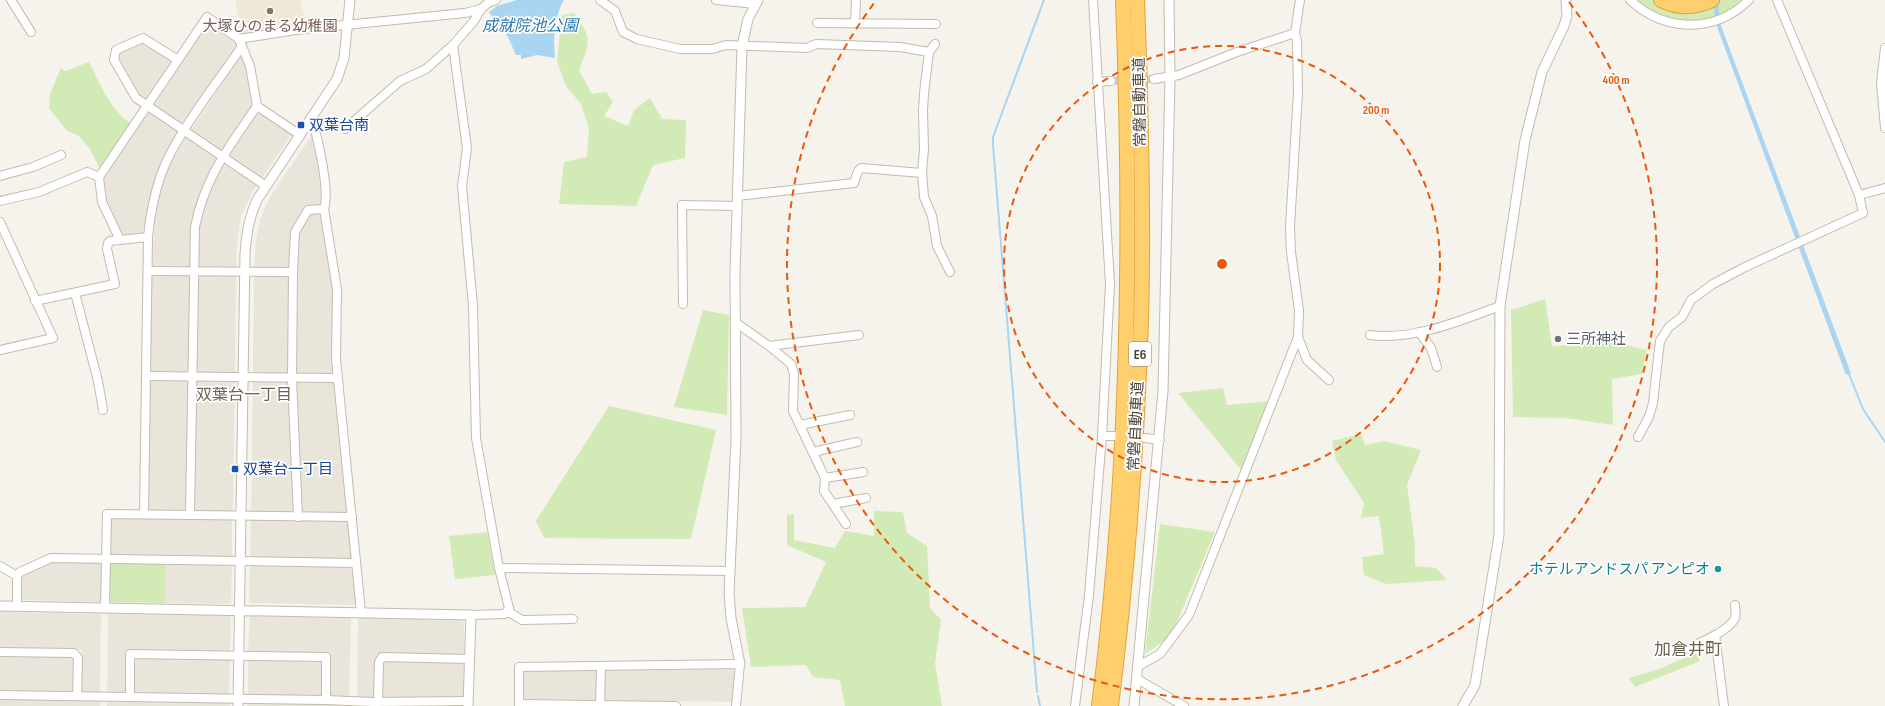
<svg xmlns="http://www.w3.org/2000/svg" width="1885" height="706" viewBox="0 0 1885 706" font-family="'Sofia Sans Condensed','Noto Sans JP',sans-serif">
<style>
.residential{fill:#eae5da}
.education{fill:#efe8d6}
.green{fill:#d2eab5}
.water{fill:#a9d4f2}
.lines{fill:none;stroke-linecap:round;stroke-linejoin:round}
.stream{stroke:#a9d4f2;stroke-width:2}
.minor-tunnel{stroke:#d4d0c8;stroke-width:8;stroke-dasharray:8 4;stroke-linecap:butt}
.minor-casing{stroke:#c2bbae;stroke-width:10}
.tertiary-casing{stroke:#c2bbae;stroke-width:11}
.motorway-casing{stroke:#e0a43c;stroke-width:16}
.minor{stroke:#fff;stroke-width:8}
.tertiary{stroke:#fff;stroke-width:9}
.motorway{stroke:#ffcf6e;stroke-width:14}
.ring{fill:none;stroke:#e8590c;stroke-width:2;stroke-dasharray:7 5}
.education-dot{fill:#8d6e63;stroke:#fff;stroke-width:1.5}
.transit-dot{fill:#1a4fb4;stroke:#fff;stroke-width:1.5}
.worship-dot{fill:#6b7280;stroke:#fff;stroke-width:1.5}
.culture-dot{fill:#0f9aa8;stroke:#fff;stroke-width:1.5}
.labels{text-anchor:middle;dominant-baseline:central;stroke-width:3.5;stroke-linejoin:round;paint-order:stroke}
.shield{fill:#fff;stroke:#817c74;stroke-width:1}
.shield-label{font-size:14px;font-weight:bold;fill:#4b4439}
.education-label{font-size:15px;fill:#785e54;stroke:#fff}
.street-label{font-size:15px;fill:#4b4439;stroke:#fff}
.transit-label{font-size:15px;fill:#164399;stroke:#fff;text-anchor:start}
.worship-label{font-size:15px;fill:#5b616d;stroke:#fff;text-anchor:start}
.culture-label{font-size:15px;fill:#0d838f;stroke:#fff;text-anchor:end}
.water-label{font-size:16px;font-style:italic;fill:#2e7ab2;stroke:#fff}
.neighbourhood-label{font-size:16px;fill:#6e6250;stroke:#fff}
.quarter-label{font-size:17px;fill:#6e6250;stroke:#fff}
.centre{fill:#e8590c;stroke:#fff;stroke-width:2}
.ring-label{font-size:12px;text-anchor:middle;font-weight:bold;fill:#e8590c;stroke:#fff;stroke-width:3.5;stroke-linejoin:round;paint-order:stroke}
</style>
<rect width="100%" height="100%" fill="#f6f3ec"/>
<g class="residential">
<polygon points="211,24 239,43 239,46 182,125 155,107 154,102 207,25"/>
<polygon points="141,43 145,43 172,60 172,64 148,99 144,100 139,96 117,57 118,54"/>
<polygon points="240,57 244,57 247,67 253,104 252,108 224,150 220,151 192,132 192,128"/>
<polygon points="151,112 178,131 179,134 167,155 146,234 143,235 124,234 121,232 105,201 102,179 148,113"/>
<polygon points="260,113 292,134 262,178 230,157 230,153 257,114"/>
<polygon points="312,135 314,136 322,203 320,205 307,205 294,226 291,233 290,267 288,269 254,269 256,239 261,217 270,197"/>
<polygon points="189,137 217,156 217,160 201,191 194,212 190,266 188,268 154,268 152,265 156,207 169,167 185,138"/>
<polygon points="226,163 257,184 241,216 237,242 236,269 200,268 197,266 199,230 201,213 214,182 223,164"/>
<polygon points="314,212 322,214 333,290 335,373 333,375 299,374 296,372 298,234 310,214"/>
<polygon points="154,274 188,275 190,277 188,371 187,373 153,372 150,370 151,277"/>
<polygon points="200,275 236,275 235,374 198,373 196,370 197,277"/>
<polygon points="254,276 287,276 290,279 289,372 287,374 253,373"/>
<polygon points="152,379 187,379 189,382 187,488 186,509 184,511 150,510 147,508 150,382"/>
<polygon points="198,380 235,380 233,511 195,511 193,508 196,382"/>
<polygon points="253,381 287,381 289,383 294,510 291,514 251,513"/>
<polygon points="298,382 333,382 335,384 348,512 345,515 304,514 301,511 296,384"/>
<polygon points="112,517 232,519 232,558 111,556 109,554 109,519"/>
<polygon points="251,519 345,520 349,523 353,557 349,560 250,559"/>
<polygon points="100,562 102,565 101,599 100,602 22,600 20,597 20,579 22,575 51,563"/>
<polygon points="166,563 232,565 231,604 165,603"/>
<polygon points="250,565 351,567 354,569 357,603 355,605 251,603 249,602"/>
<polygon points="0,612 101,614 100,694 84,694 81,692 81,649 0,648"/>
<polygon points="108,614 228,615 231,617 230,652 127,650 126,693 107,695"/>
<polygon points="250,616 351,618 349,699 332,698 330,696 330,653 248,652"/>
<polygon points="358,618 462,620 464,623 464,653 462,655 376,654 375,696 373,699 357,699"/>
<polygon points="0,655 71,656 74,659 74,690 72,692 0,691"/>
<polygon points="136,657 230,659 229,695 135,693 133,691 134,660"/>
<polygon points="248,659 324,660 323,693 321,696 248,695"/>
<polygon points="386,661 461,662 464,665 463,696 461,698 385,697 383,695 383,663"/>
<polygon points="734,667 736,670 734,700 731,702 606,700 604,698 604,671 607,669"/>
<polygon points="595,670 597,672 597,698 594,700 524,699 522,697 523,673 525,671"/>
<polygon points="0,698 100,700 100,706 0,706"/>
<polygon points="107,699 230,702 230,706 107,706"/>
<polygon points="247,702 349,703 349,706 247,706"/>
</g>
<polygon class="education" points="235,0 300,0 306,23 242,35"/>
<g class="green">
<path d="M 1635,0 L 1653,0 L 1660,5 L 1711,6 L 1721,0 L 1744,0 C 1712,28 1667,27 1635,0 Z"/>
<path d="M 574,13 C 593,39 590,42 579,70 L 592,94 L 606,92 L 613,102 L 604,116 L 628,126 L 634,110 L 650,98 L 662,119 L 686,120 L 685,158 L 653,165 L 636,206 L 559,204 L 564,162 L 587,157 L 589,128 L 581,104 L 566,86 L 557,61 L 562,15 Z"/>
<path d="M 89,62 C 101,86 108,106 130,123 L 100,169 L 90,149 L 78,135 L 67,131 L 49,108 L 50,94 L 61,68 L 65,71 Z"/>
<polygon points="1545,299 1552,346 1613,342 1647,350 1642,374 1612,379 1613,425 1565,418 1513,417 1511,310"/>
<polygon points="703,310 729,315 727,415 674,407"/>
<polygon points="1223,388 1227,405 1270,401 1242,471 1178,393"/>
<polygon points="609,406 716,430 691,539 544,538 536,521"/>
<polygon points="1361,434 1365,445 1384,441 1421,450 1407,485 1415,545 1415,566 1436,568 1447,580 1386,584 1364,575 1362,557 1384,554 1379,516 1361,518 1364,503 1336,460 1332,441"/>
<polygon points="874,511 903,512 907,533 927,546 930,608 941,620 935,663 942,706 845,706 840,680 813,677 806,665 751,667 742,608 805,607 826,562 787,545 787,515 794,514 794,540 835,548 845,531 874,536"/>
<polygon points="1160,524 1215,532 1171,636 1145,654"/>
<polygon points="487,532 495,575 455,579 449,536"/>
<polygon points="113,562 166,563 165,603 111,602 109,600 110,564"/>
<polygon points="1696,653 1700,661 1635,687 1629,678 1659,669"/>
</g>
<g class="water">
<path d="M 517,0 L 564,0 C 554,17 553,38 555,58 L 537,55 L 521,59 L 521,55 L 516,55 L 508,37 L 489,12 L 497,6 Z"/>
<polygon points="1713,0 1718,0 1720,23 1849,368 1851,373 1846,375 1716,24"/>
</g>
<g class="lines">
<g class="stream">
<polyline points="1849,374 1863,409 1885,442"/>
<polyline points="1037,692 993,145 993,137 1044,0"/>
<polyline points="1038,696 1040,706"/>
</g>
<polyline class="minor-tunnel" points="1111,81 1154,79"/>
<g class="minor-casing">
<g id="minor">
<polyline points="11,0 31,32"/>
<polyline points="600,0 615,11 623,32 637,39 680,49 712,49 726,45 807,48 816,44 900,47 929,52"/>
<polyline points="716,0 755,4"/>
<path d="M 1630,0 C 1665,32 1714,34 1749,0"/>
<polyline points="817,23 936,24"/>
<polyline points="855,23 856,0"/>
<polyline points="239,39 295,30 465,13 481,9"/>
<polyline points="935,44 929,52 924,93 923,111 924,149 922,173 924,197 932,216 937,246 950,272"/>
<polyline points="453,45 467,148 462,186 473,306 476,438 499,568 509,608 505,614 471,615"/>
<polyline points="1885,48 1881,83 1885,128"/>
<polyline points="178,60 143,38 116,50 114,60 136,98 266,186"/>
<polyline points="1154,79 1179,75 1237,52 1295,33 1300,0"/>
<polyline points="1097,82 1111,81"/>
<path d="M 311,118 C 318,137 330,191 324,209 L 337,289 L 336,359 L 361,612"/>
<polyline points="345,129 400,81 426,69 453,45 474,21 481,9 488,3 496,0"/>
<polyline points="0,176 33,167 61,155"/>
<polyline points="1859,195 1885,188"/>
<polyline points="737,196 854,183 858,171 861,168 922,173"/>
<polyline points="0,201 39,192 87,172 99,177"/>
<polyline points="0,222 53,338 0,350"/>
<polyline points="120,240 102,202 99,177 207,17 239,39 250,66 257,106 300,135"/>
<polyline points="148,271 293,272"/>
<polyline points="75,293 98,381 103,410"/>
<polyline points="35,301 115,284 107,249 108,243 110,241 148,237"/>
<polyline points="683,304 682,205 737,206"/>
<polyline points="735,322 769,346 859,335"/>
<polyline points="1419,332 1431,348 1437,367"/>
<path d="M 1370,335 C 1412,341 1460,321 1500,306"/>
<polyline points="1298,337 1307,360 1329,380"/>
<polyline points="769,346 791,364 794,374 793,411 825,478 824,491 846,524"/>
<polyline points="147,376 337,378"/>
<polyline points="800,425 850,415"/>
<polyline points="1102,436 1114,436"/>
<polyline points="1638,437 1649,417 1653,403 1660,341 1669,327 1682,317 1691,300 1713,284 1745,267 1863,213 1859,195 1777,0"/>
<polyline points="1145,438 1160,440"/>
<polyline points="813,452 857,442"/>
<polyline points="825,478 863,472"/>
<polyline points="833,504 866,498"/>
<path d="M 144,514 L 148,237 C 150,216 154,195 161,175 C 176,133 217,84 242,46"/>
<path d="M 190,515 L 195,227 C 205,177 229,147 257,106"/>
<polyline points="298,517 292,378 293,272 295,232 308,210 324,209"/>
<polyline points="0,566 17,576 17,606"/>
<polyline points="499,568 730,571"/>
<polyline points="17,576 20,572 51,558 356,563"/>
<polyline points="105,608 107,514 352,517"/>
<polyline points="507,611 522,620 573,619"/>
<polyline points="1715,635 1724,706"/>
<path d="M 1687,649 C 1701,642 1725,633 1734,620 C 1737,616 1735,610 1735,605"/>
<polyline points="0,652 74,653 78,658 77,696"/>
<polyline points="1137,667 1160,654 1189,615 1298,337 1299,311 1291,252 1290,227 1298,92 1297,41 1295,33"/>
<polyline points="1137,679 1184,706"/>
<polyline points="0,695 326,700 372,702 468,701"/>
<polyline points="130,697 130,654 326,657 326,700"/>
<polyline points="378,702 379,662 382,657 469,659"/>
<polyline points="519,704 676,706"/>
<polyline points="600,705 601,666"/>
<polyline points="519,706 519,667 740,664 736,706"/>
<polyline points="1075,706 1089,595 1102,436 1110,284 1093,0"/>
</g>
</g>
<g class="tertiary-casing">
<g id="tertiary">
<polyline points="0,606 471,615 468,706"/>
<polyline points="740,664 731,618 729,593 736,439 735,274 742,46 748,19 758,0"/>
<path d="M 238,706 L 245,254 C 246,234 249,217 257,200 L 337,79 L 344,58 L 350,0"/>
<polyline points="1134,706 1163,391 1170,77 1169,0"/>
<polyline points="1463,706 1475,685 1499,535 1500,306 1525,140 1542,72 1564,26 1567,16 1566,0"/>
</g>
</g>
<g class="motorway-casing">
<g id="motorway">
<path d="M 1661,0 C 1677,8 1695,8 1712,0"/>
<path d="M 1099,706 C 1129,472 1132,236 1123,0"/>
<path d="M 1111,706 C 1127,578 1137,449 1141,320 C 1144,214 1141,106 1137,0"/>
</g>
</g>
<use href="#minor" class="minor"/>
<use href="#tertiary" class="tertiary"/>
<use href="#motorway" class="motorway"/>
</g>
<g class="ring">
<circle cx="1222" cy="264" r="218"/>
<path d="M1569 2A435 435 0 1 1 875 2"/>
</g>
<circle class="education-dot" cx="270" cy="11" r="4"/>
<g class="transit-dot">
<rect x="297" y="121" width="8" height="8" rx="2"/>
<rect x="231" y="465" width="8" height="8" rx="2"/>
</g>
<circle class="worship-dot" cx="1558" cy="339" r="4"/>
<circle class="culture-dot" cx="1718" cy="569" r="4"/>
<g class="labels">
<rect class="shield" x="1129" y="342" width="22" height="24" rx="3"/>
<g class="shield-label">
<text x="1140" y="354">E6</text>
</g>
<g class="education-label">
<text x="270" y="26">大塚ひのまる幼稚園</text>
</g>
<g class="street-label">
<text transform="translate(1140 102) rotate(-91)">常磐自動車道</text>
<text transform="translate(1136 426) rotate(-87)">常磐自動車道</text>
</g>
<g class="transit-label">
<text x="309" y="125">双葉台南</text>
<text x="243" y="469">双葉台一丁目</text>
</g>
<g class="worship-label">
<text x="1566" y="339">三所神社</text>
</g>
<g class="culture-label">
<text x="1710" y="569">ホテルアンドスパ アンピオ</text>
</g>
<g class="water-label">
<text x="530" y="26">成就院池公園</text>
</g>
<g class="neighbourhood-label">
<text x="244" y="395">双葉台一丁目</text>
</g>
<g class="quarter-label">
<text x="1688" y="650">加倉井町</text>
</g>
</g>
<circle cx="1222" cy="264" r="6" class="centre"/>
<g class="ring-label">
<text x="1616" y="84">400 m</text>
<text x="1376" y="114">200 m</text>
</g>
</svg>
